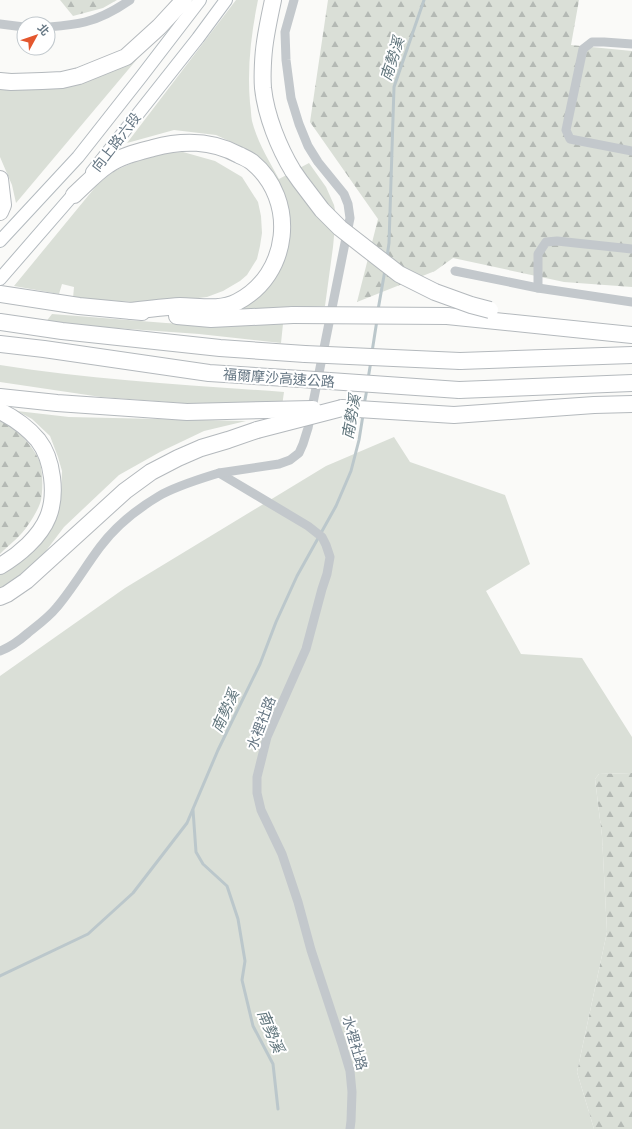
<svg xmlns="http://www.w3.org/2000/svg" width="632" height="1129" viewBox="0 0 632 1129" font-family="Ubuntu,'Noto Sans TC',sans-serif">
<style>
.green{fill:#dadfd7}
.forest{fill:url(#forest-firs)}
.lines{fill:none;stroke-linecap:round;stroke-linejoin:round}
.stream{stroke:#bbc7cb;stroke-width:3}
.secondary-casing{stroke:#b3babf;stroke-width:14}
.motorway-casing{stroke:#b4b9bd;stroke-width:18}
.minor{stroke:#c3c8cc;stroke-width:9}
.secondary{stroke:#fff;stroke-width:12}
.motorway{stroke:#fff;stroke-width:16}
.motorway-bridge-casing{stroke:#b4b9bd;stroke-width:18;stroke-linecap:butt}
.motorway-bridge{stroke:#fff;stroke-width:16}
.labels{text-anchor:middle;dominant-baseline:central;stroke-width:4;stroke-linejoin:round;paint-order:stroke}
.street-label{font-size:14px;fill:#657683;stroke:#fff}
.water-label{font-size:15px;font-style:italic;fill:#60757c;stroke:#fff}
</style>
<defs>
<pattern id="forest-firs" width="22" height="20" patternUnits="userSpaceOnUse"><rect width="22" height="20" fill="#dadfd7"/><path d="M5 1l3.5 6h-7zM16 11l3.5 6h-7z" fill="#b4b9b4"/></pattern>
</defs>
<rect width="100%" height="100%" fill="#fafaf8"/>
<g class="green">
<path d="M 236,0 L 258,0 C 251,34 247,69 250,103 C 251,109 251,116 252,121 C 257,141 269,161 279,179 L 309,163 L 326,187 L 334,205 L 336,215 L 333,247 L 325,306 L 218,313 L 276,275 L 287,252 L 289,231 L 252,154 L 238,145 L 216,135 L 174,130 L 127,143 Z"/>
<polygon points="138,58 16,203 12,185 0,157 0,88 30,90 64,86 94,78 117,69"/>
<polygon points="183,152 215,161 242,177 258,202 261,216 262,233 260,246 257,259 247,275 240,281 223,291 207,297 173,301 133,302 73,298 74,287 62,284 59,294 14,286 97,185 114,171 146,157 166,153"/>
<polygon points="52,314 166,323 231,326 283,324 281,343 199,334 45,323"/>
<path d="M 0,365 C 94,380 189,385 284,392 L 282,406 L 181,403 L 101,397 L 0,382 Z"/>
<polygon points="17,411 69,417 246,421 204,431 160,452 119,475 64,527 36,564 0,592 0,575 22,559 53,524 61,495 62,471 58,457 50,436 32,419"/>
<polygon points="394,437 410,462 505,495 530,564 486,591 521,654 582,658 632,737 632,773 599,774 595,779 602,836 607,932 577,1072 594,1129 0,1129 0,676 125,588 326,466"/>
</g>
<g class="forest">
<polygon points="60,0 117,0 103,8 73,16"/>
<polygon points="328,0 579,0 571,45 632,51 632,287 564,282 453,258 435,271 357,302 378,219 310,122"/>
<path d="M 0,417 C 15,429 31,442 39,460 C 43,470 43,490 41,500 C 39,508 33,518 28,525 C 22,535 9,545 0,554 Z"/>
<polygon points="632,773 632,1129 594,1129 577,1072 607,932 602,836 595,779 599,774"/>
</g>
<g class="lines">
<g class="stream">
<polyline points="387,257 389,243 394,87 424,0"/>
<polyline points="378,310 385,270"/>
<polyline points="372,352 377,320"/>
<polyline points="368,379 371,361"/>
<polyline points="364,405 367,389"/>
<polyline points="193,810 196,852 203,864 227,886 238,919 245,961 242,980 253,1026 273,1064 278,1109"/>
<polyline points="0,976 88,934 133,893 187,823 218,750 260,664 276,622 297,576 336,506 351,471 359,440 363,415"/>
</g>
<g class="secondary-casing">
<g id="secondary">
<polyline points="92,172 198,38 226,0"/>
<polyline points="0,241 78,157 141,77 200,0"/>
<polyline points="0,279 79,188"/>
</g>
</g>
<g class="motorway-casing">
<g id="motorway">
<path d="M 273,0 C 270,14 267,28 265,42 C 263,55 262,76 263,88 C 266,116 279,148 293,171"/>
<polyline points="0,81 11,82 42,81 62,80 79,76 126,57 159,27 184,0"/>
<polyline points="0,179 3,205 0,212"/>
<path d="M 74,195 C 85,185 97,172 108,165 C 121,156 138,152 153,148 C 183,140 211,140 239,155 C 243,157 248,159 252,162 C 298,200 290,275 237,302 C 220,311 198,306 180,306 C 163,307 147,309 131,311"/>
<polyline points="0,294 79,306 142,312"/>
<polyline points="177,316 211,319 293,315"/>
<polyline points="447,316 632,335"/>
<polyline points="0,322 62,331 220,348 305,354"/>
<polyline points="0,344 44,349 209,373 301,379"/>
<polyline points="460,361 632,355"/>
<polyline points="459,390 632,383"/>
<polyline points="0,397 57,403 187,412 267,410"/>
<polyline points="342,408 454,415 594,405 632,404"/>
<path d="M 0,411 C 14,418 28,428 38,440 C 53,459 57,495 48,517 C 40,537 19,555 0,566"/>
<polyline points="0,597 7,594 26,581 125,491 151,472 178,458 201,448 228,440 257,430"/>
</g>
</g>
<g class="minor">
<polyline points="0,24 24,27"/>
<path d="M 48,27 C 60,26 73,25 85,22 C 101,18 117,9 130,0"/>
<polyline points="632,44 604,42 592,42 583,49 566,130 570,139 632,151"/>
<polyline points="455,271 538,288 632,302"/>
<polyline points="538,288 538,254 546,242 557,241 632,249"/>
<polyline points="219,473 308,526 322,537 326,545 330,557 327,574 322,589 306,649 267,737 257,777 257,793 261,810 282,854 298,902 311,950 342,1044 350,1071 352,1092 351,1121 350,1129"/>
<path d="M 0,651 C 11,647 20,640 28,633 C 38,625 49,617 57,607 C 73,588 85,567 100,547 C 115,527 137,509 159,496 C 176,486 200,479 219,473 L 279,464 L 290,460 L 299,453 L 303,444 L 308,428 L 350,218 L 348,204 L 344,194 L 318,162 L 308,146 L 299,124 L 291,98 L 286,60 L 285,32 L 294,0"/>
</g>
<use href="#secondary" class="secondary"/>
<use href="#motorway" class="motorway"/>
<g class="motorway-bridge-casing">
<g id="motorway-bridge">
<polyline points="293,171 300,181 322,210 340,228 399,274 435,292 471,305 490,310"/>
<polyline points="293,315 447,316"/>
<polyline points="305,354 460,361"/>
<polyline points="301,379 459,390"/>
<polyline points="267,410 313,409"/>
<polyline points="257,430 342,408"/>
</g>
</g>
<use href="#motorway-bridge" class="motorway-bridge"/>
</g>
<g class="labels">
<g class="street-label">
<text transform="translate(116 142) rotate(-52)">向上路六段</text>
<text transform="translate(279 378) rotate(4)">福爾摩沙高速公路</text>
<text transform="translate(261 723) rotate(-69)">水裡社路</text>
<text transform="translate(355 1043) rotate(74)">水裡社路</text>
</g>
<g class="water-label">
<text transform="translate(392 59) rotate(-72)">南勢溪</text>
<text transform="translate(351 417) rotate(-80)">南勢溪</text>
<text transform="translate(225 711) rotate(-66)">南勢溪</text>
<text transform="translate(271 1031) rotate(67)">南勢溪</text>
</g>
</g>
<g transform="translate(36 36) rotate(50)"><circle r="19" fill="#ffffff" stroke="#c1c8cd"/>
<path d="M0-3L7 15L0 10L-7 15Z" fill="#e4572e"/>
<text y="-6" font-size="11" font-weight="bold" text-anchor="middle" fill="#657683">北</text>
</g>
</svg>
